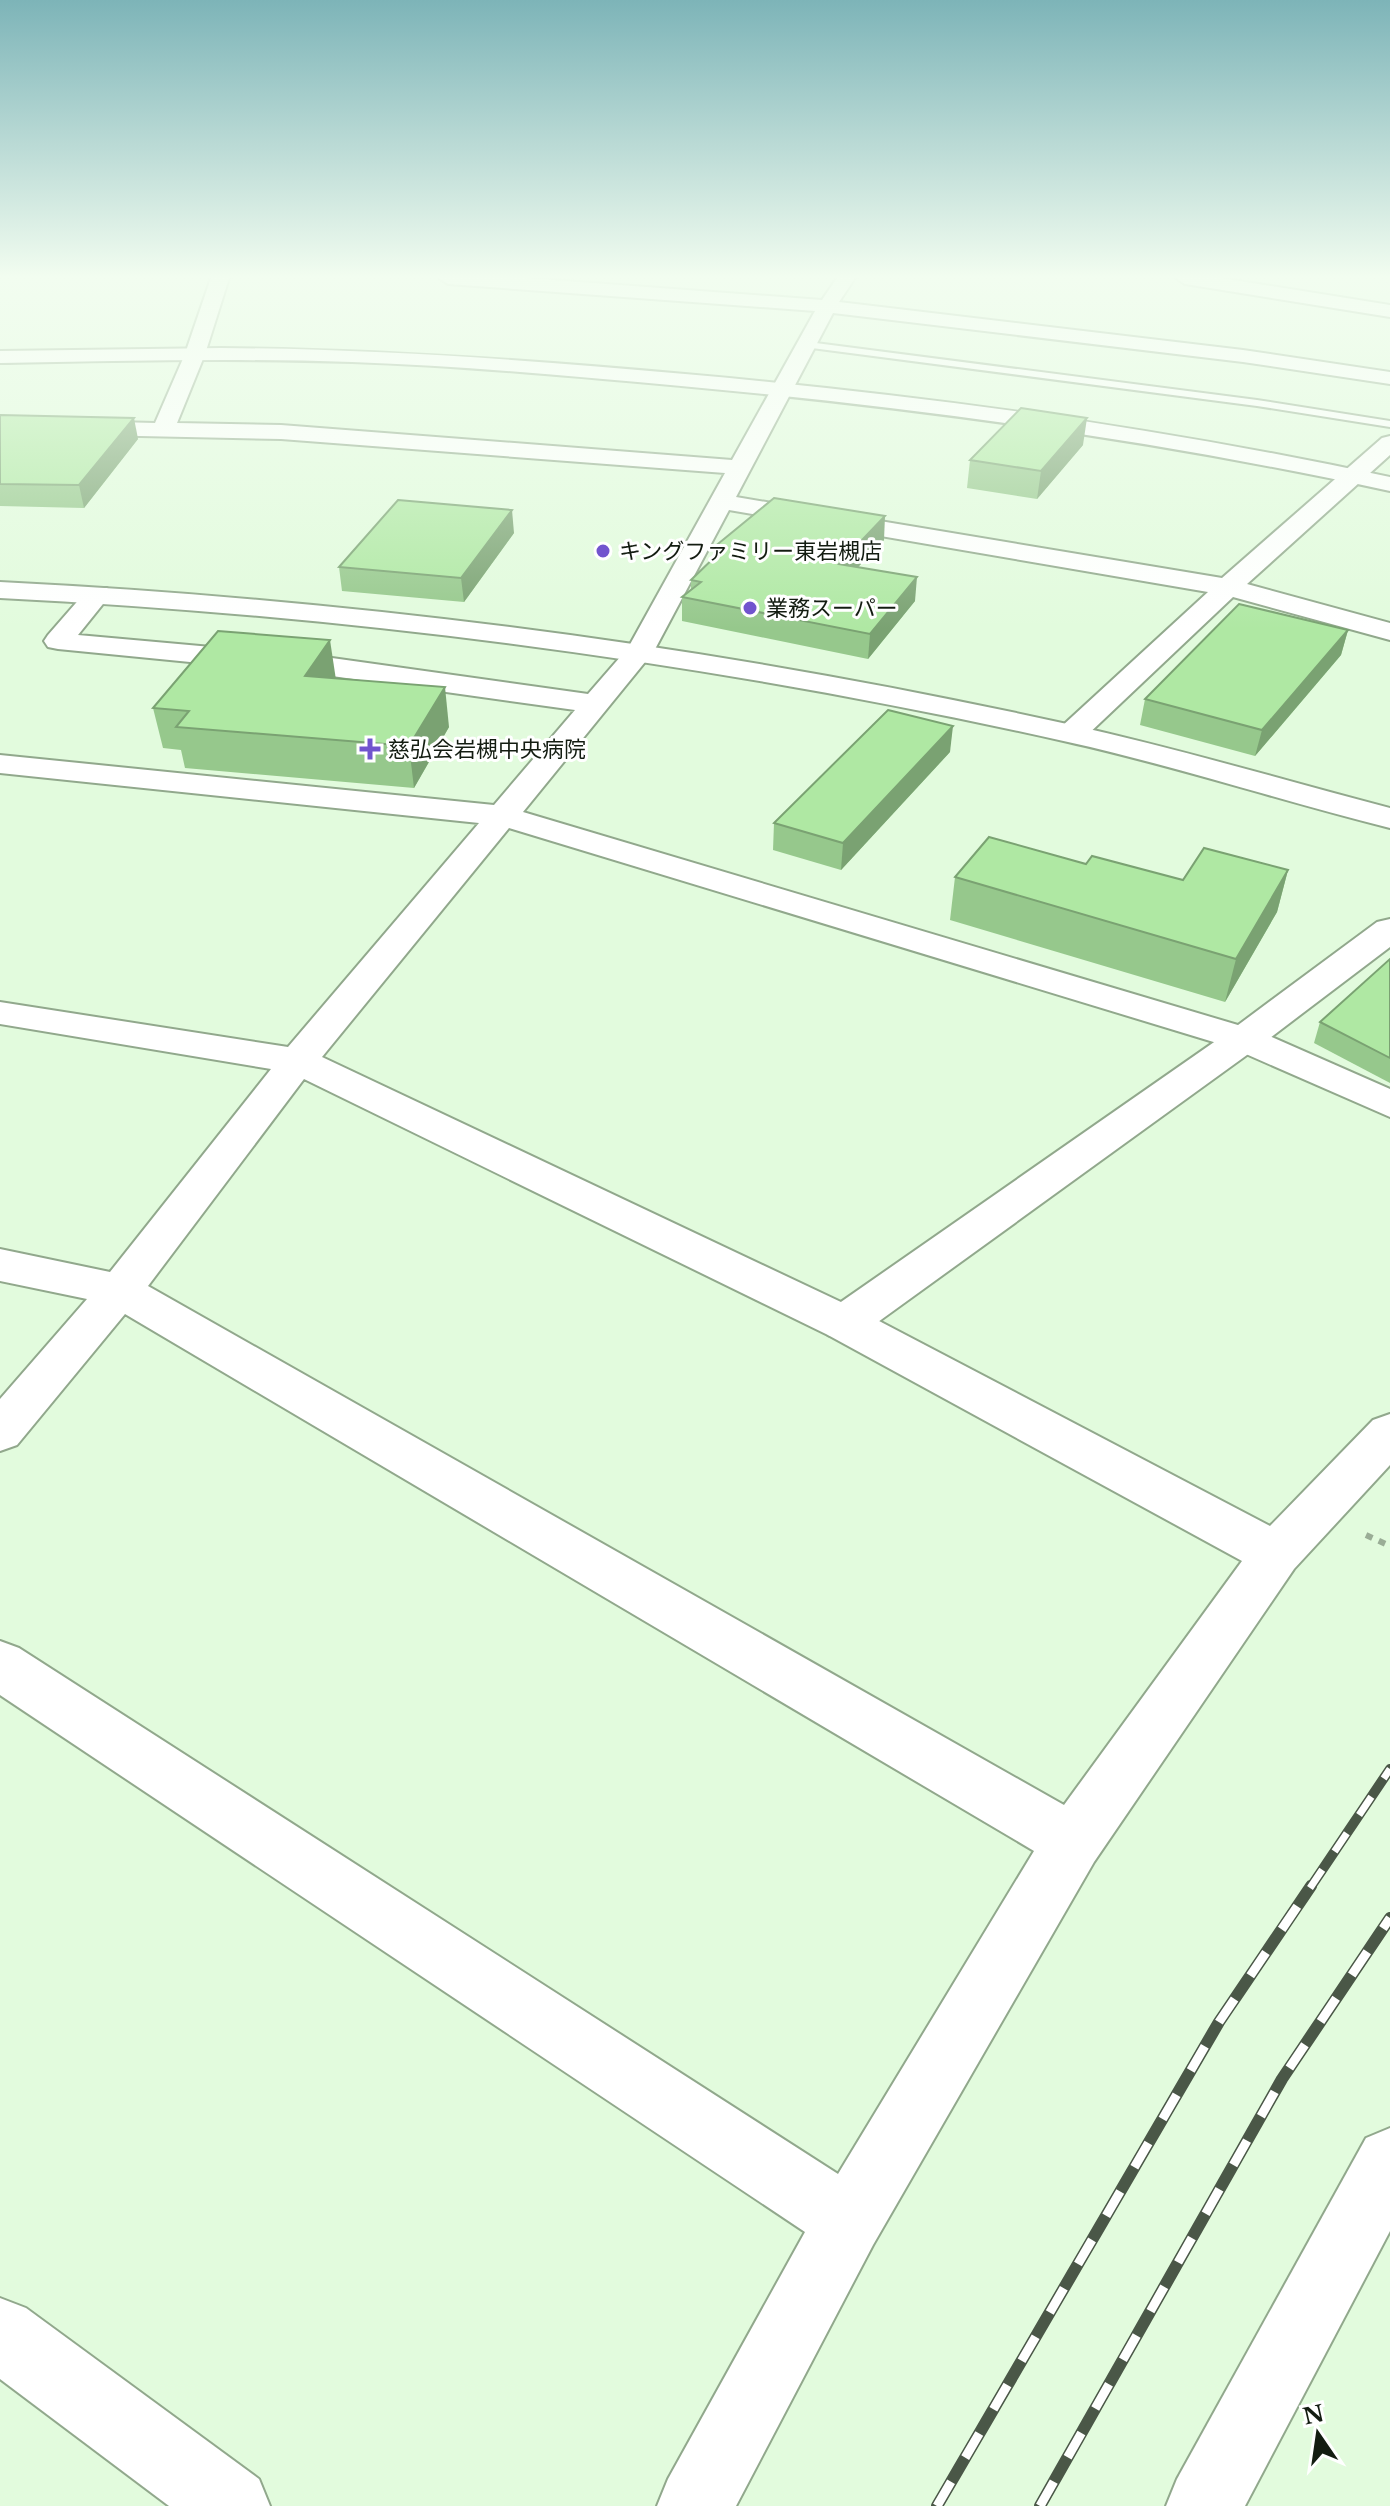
<svg xmlns="http://www.w3.org/2000/svg" width="1390" height="2506" viewBox="0 0 1390 2506" font-family="'Libre Baskerville','Noto Sans JP',serif">
<style>
.lines{fill:none;stroke-linecap:round;stroke-linejoin:round}
.lane-casing{stroke:#91a88c;stroke-width:4}
.street-casing{stroke:#91a88c;stroke-width:4}
.secondary-casing{stroke:#91a88c;stroke-width:4}
.path{stroke:#9aad96;stroke-width:6;stroke-dasharray:7 7;stroke-linecap:butt}
.lane{fill:#fff;fill-rule:evenodd}
.street{fill:#fff;fill-rule:evenodd}
.secondary{fill:#fff;fill-rule:evenodd}
.rail-far1-casing{stroke:#4a5747;stroke-width:10}
.rail-casing{stroke:#4a5747;stroke-width:12}
.rail-far1{stroke:#fff;stroke-width:7;stroke-dasharray:22;stroke-linecap:butt}
.rail{stroke:#fff;stroke-width:9;stroke-dasharray:28;stroke-linecap:butt}
.wall{fill:#96c88c}
.shaded-wall{fill:#7aa272}
.building{fill:#afe8a3;stroke:#7aa272;stroke-width:2}
.poi-dot{fill:#7154ce;stroke:#fff;stroke-width:3}
.labels{text-anchor:middle;dominant-baseline:central;stroke-width:6;stroke-linejoin:round;paint-order:stroke}
.far-poi-label{font-size:22px;fill:#131c11;stroke:#fff;text-anchor:start}
</style>
<rect width="100%" height="100%" fill="#e2fbdd"/>
<g class="lines">
<g class="lane-casing">
<polygon id="lane" points="808,342 1257,400 1390,421 1390,427 1257,406 804,347 804,343"/>
</g>
<g class="street-casing">
<g id="street">
<path d="M 211,278 L 229,278 L 205,354 L 177,423 L 281,425 L 732,460 L 815,311 L 448,284 L 439,278 L 526,278 L 822,300 L 837,278 L 855,278 L 839,302 L 1243,350 L 1390,372 L 1390,384 L 1243,362 L 833,313 L 736,497 L 1222,578 L 1382,438 L 1390,436 L 1390,455 L 1247,584 L 1390,623 L 1390,640 L 1233,597 L 1083,739 L 1072,742 L 1061,739 L 1057,733 L 1061,727 L 1208,592 L 729,510 L 654,651 L 523,812 L 1258,1031 L 1390,1089 L 1390,1117 L 1230,1047 L 509,828 L 322,1057 L 860,1311 L 1270,1526 L 1373,1420 L 1390,1414 L 1390,1465 L 1294,1569 L 1094,1862 L 873,2245 L 736,2506 L 657,2506 L 668,2479 L 805,2232 L 0,1695 L 0,1641 L 19,1648 L 838,2174 L 1034,1851 L 125,1314 L 17,1445 L 0,1451 L 0,1399 L 87,1299 L 0,1281 L 0,1249 L 110,1272 L 271,1069 L 0,1024 L 0,1002 L 288,1047 L 479,823 L 0,773 L 0,755 L 494,805 L 575,710 L 332,676 L 58,649 L 48,647 L 44,641 L 48,635 L 89,588 L 107,588 L 111,594 L 78,635 L 332,658 L 588,694 L 628,648 L 725,473 L 281,439 L 0,433 L 0,419 L 155,423 L 185,354 ZM 304,1079 L 828,1335 L 1242,1561 L 1064,1805 L 148,1286 Z"/>
<polygon points="1176,278 1221,278 1390,305 1390,317 1185,284"/>
<polygon points="1390,2128 1390,2231 1245,2506 1166,2506 1177,2479 1366,2138"/>
<polygon points="0,2298 26,2308 259,2479 270,2506 169,2506 0,2379"/>
</g>
</g>
<g class="secondary-casing">
<g id="secondary">
<path d="M 221,348 C 377,349 531,360 685,374 C 923,395 1157,427 1390,477 L 1390,491 C 1156,440 920,408 681,386 C 571,376 462,366 352,362 C 234,358 117,361 0,363 L 0,351 Z"/>
<path d="M 0,582 C 360,600 715,646 1067,724 C 1176,748 1283,780 1390,808 L 1390,828 C 1282,801 1176,766 1068,742 C 716,663 360,616 0,598 Z"/>
<polygon points="1390,919 1390,947 1258,1047 860,1335 844,1340 828,1335 821,1323 828,1311 1230,1031 1377,922"/>
</g>
</g>
<polyline class="path" points="1366,1535 1390,1546"/>
<use href="#lane" class="lane"/>
<use href="#street" class="street"/>
<use href="#secondary" class="secondary"/>
<g class="rail-far1-casing">
<polyline id="rail-far1" points="1310,1888 1390,1769"/>
</g>
<g class="rail-casing">
<g id="rail">
<polyline points="937,2506 1219,2022 1311,1886"/>
<polyline points="1040,2506 1282,2079 1390,1918"/>
</g>
</g>
<use href="#rail-far1" class="rail-far1"/>
<use href="#rail" class="rail"/>
</g>
<g class="wall">
<polygon points="0,415 138,439 84,508 0,506"/>
<polygon points="1083,445 1037,499 967,488 970,460"/>
<polygon points="514,533 464,602 342,591 339,567"/>
<polygon points="884,540 858,567 915,601 868,659 682,621 682,597 691,589 691,580 713,559 713,548"/>
<polygon points="1348,630 1341,655 1255,756 1140,725 1145,699"/>
<polygon points="336,678 449,727 414,788 185,768 181,750 163,748 153,708"/>
<polygon points="950,752 841,870 773,850 774,823"/>
<polygon points="1086,864 1183,880 1288,870 1277,912 1225,1002 950,920 955,877"/>
<polygon points="1390,959 1390,1083 1314,1043 1320,1022"/>
</g>
<g class="shaded-wall">
<polygon points="134,418 138,439 84,508 79,485"/>
<polygon points="1087,418 1083,445 1037,499 1041,471"/>
<polygon points="512,510 514,533 464,602 461,578"/>
<polygon points="885,516 884,540 838,588 839,564"/>
<polygon points="917,577 915,601 868,659 870,634"/>
<polygon points="1348,630 1341,655 1255,756 1262,730"/>
<polygon points="330,640 336,680 305,676"/>
<polygon points="445,687 449,727 414,788 409,746"/>
<polygon points="953,726 950,752 841,870 843,843"/>
<polygon points="1288,870 1277,912 1225,1002 1236,959"/>
</g>
<g class="building">
<polygon points="1021,408 1087,418 1041,471 970,460"/>
<polygon points="0,415 134,418 79,485 0,484"/>
<polygon points="774,498 885,516 839,564 917,577 870,634 682,597 701,582 691,580 723,549 713,548"/>
<polygon points="398,500 512,510 461,578 339,567"/>
<polygon points="1239,604 1348,630 1262,730 1145,699"/>
<polygon points="218,631 330,640 305,676 445,687 409,746 176,727 189,711 153,708"/>
<polygon points="888,710 953,726 843,843 774,823"/>
<polygon points="989,837 1086,864 1092,856 1183,880 1204,848 1288,870 1236,959 955,877"/>
<polygon points="1390,959 1390,1058 1320,1022"/>
</g>
<linearGradient id="sky" x2="0" y2="1"><stop stop-color="#7db4b8"/><stop offset="0.44" stop-color="#f2fdf0"/><stop offset="1" stop-color="#f2fdf0" stop-opacity="0"/></linearGradient>
<rect width="1390" height="629" fill="url(#sky)"/>
<g class="poi-dot">
<circle cx="603" cy="551" r="8"/>
<circle cx="750" cy="608" r="8"/>
<path d="M366 737h8v8h8v8h-8v8h-8v-8h-8v-8h8z"/>
</g>
<g class="labels">
<g class="far-poi-label">
<text x="619" y="551">キングファミリー東岩槻店</text>
<text x="766" y="608">業務スーパー</text>
<text x="388" y="749">慈弘会岩槻中央病院</text>
</g>
</g>
<g transform="translate(1318 2434) rotate(347)" stroke="#ffffff" stroke-width="6" paint-order="stroke">
<path d="M0-6L14 30L0 20L-14 30Z" fill="#131c11"/>
<text y="-12" font-size="22" font-weight="bold" text-anchor="middle" fill="#131c11">N</text>
</g>
</svg>
